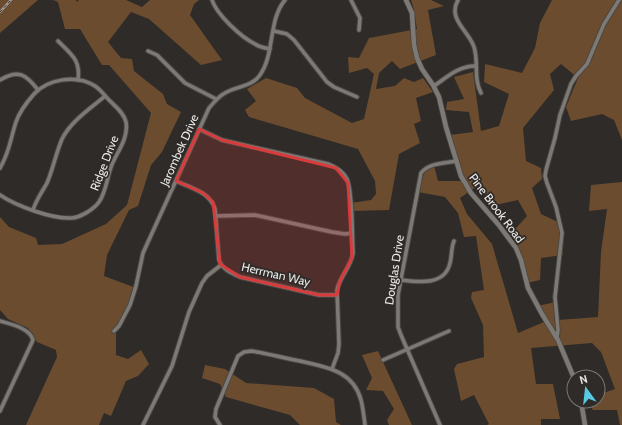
<svg xmlns="http://www.w3.org/2000/svg" width="622" height="425" viewBox="0 0 622 425" font-family="Cabin,sans-serif">
<style>
.green{fill:#6c4c2e}
.lines{fill:none;stroke-linecap:round;stroke-linejoin:round}
.minor-casing{stroke:#494644;stroke-width:5.5}
.tertiary-casing{stroke:#494644;stroke-width:6}
.minor{stroke:#7d7a76;stroke-width:3.5}
.tertiary{stroke:#7d7a76;stroke-width:4.5}
.rail-casing{stroke:#9c9997;stroke-width:2.5}
.rail{stroke:#2e2b28;stroke-width:1;stroke-dasharray:3;stroke-linecap:butt}
.marked{fill:#d83b3b;fill-opacity:0.2;stroke:#d83b3b;stroke-width:3;stroke-linejoin:round}
.labels{text-anchor:middle;dominant-baseline:central;stroke-width:3.5;stroke-linejoin:round;paint-order:stroke}
.street-label{font-size:12px;fill:#ebe9e7;stroke:#2e2b28}
</style>
<rect width="100%" height="100%" fill="#2e2b28"/>
<g class="green">
<polygon points="0,0 38,0 0,33"/>
<polygon points="53,0 76,0 77,2 79,0 126,0 142,7 150,0 199,0 194,4 190,15 222,60 201,65 149,19 131,12 108,42 121,58 132,59 134,71 163,94 167,104 181,112 162,152 151,165 138,206 129,210 107,255 104,276 136,288 121,322 116,329 116,355 128,359 141,350 149,364 138,376 126,381 111,416 104,413 99,425 26,425 57,357 56,350 37,342 28,328 8,319 0,310 0,217 9,227 36,238 38,245 62,244 106,224 127,205 151,113 109,65 102,65 80,29 65,29 58,2"/>
<polygon points="411,0 431,0 444,6 428,10 436,55 400,69 392,61 379,73 376,89 395,86 404,78 414,82 423,78 433,92 416,98 421,121 414,124 420,143 399,154 389,210 352,211 351,203 371,200 376,194 375,181 358,149 249,117 245,110 256,101 247,89 266,78 297,88 305,98 352,123 364,119 374,74 367,68 349,73 348,57 359,58 369,38 417,29 413,6"/>
<polygon points="552,0 622,0 622,140 614,120 602,114 571,121 566,107 578,78 561,64 550,74 554,90 523,128 526,161 541,168 542,179 532,188 541,214 558,222 563,255 541,258 540,280 527,283 524,262 508,237 527,216 518,200 495,205 476,187 460,198 467,214 492,244 518,333 544,322 537,306 556,302 558,320 598,317 601,252 607,209 589,211 591,185 622,182 622,425 620,425 617,410 593,410 589,403 590,401 598,401 598,395 615,389 601,352 592,343 531,348 536,384 553,384 560,419 541,419 541,425 487,425 489,424 474,395 461,401 454,369 457,364 484,357 483,325 471,298 472,292 484,290 476,236 464,237 458,213 445,197 418,192 425,170 434,165 438,181 463,181 450,135 473,132 469,112 446,110 447,102 464,99 454,77 473,72 481,131 499,126 509,94 484,82 485,64 522,73 535,48 540,23"/>
<polygon points="378,351 412,425 389,425 387,420 394,409 383,391 366,390 372,378 362,355"/>
<polygon points="205,365 225,369 246,383 314,388 334,399 336,422 341,425 300,425 290,415 226,397 220,384 202,378"/>
</g>
<g class="lines">
<g class="minor-casing">
<g id="minor">
<path d="M 212,0 C 217,15 241,37 255,44 C 259,47 265,48 270,49"/>
<polyline points="351,0 360,18 359,30"/>
<path d="M 458,0 C 447,19 469,31 474,47 C 479,62 473,78 481,93"/>
<polyline points="274,31 287,34 294,40 327,82 334,87 357,97"/>
<path d="M 58,41 C 71,54 81,60 78,80"/>
<polyline points="148,51 157,55 185,83 216,99"/>
<path d="M 0,80 C 18,69 26,74 38,90"/>
<path d="M 434,86 C 447,77 459,66 475,66"/>
<path d="M 199,129 L 222,140 L 328,164 C 336,167 343,171 347,179 C 353,193 352,236 353,253 C 351,267 340,276 337,290 L 339,344 L 338,353 L 332,369"/>
<path d="M 0,168 C 10,151 10,140 16,122 C 19,113 27,102 34,94 C 48,79 76,74 95,86 C 101,90 105,96 110,101 C 116,107 124,113 126,122 C 129,139 116,153 111,167 C 107,178 106,192 99,202 C 94,209 80,218 71,218 C 52,219 16,206 0,195"/>
<path d="M 176,181 C 191,188 210,192 215,209 L 219,260 C 222,269 231,273 240,277 L 319,295 L 337,295"/>
<path d="M 33,210 C 36,200 42,192 47,183 C 53,169 56,153 62,139 C 71,121 90,109 105,96"/>
<polyline points="216,216 255,215 332,232 345,234 352,233"/>
<path d="M 401,280 C 418,282 445,286 450,263 C 452,256 451,248 454,241"/>
<path d="M 0,321 C 10,324 30,328 33,340 L 0,411"/>
<path d="M 114,331 L 119,326 L 130,305 L 136,286 L 143,253 L 209,108 C 214,102 219,96 225,93 C 236,86 252,87 260,75 C 275,54 268,20 285,0"/>
<polyline points="557,338 558,330 555,297 562,233 556,207 547,183 545,176 546,170 555,138 560,115 571,84 576,76 587,64 604,24 619,0"/>
<polyline points="383,360 449,331"/>
<polyline points="143,425 172,366 189,312 202,283 207,276 221,265"/>
<path d="M 220,425 L 215,417 L 216,409 L 238,356 L 244,352 L 251,351 C 267,353 283,358 300,361 C 325,367 353,370 361,400 C 363,408 364,417 365,425"/>
<path d="M 440,425 L 401,335 L 398,327 L 398,295 L 421,173 C 429,163 445,163 457,161"/>
</g>
</g>
<g class="tertiary-casing">
<g id="tertiary">
<polyline points="406,0 412,13 414,45 417,58 422,69 433,85 439,97 446,127 461,176 471,193 498,224 516,248 521,260 528,288 542,314 558,340 574,378"/>
<polyline points="581,401 585,425"/>
</g>
</g>
<use href="#minor" class="minor"/>
<use href="#tertiary" class="tertiary"/>
<g class="rail-casing">
<polyline id="rail" points="0,12 11,0"/>
</g>
<use href="#rail" class="rail"/>
</g>
<path class="marked" d="M 199,129 L 222,140 L 336,168 L 348,183 L 352,258 L 340,281 L 337,295 L 319,295 L 240,277 L 220,264 L 213,202 L 203,193 L 176,181 Z"/>
<g class="labels">
<g class="street-label">
<text transform="translate(179 150) rotate(-66)">Jarombek Drive</text>
<text transform="translate(104 163) rotate(-69)">Ridge Drive</text>
<text transform="translate(497 208) rotate(53)">Pine Brook Road</text>
<text transform="translate(394 270) rotate(-81)">Douglas Drive</text>
<text transform="translate(276 274) rotate(13)">Herrman Way</text>
</g>
</g>
<g transform="translate(586 389) rotate(345)"><circle r="19" fill="#2e2b28" stroke="#7a7774"/>
<path d="M0-3L7 15L0 10L-7 15Z" fill="#57c9e2"/>
<text y="-6" font-size="11" font-weight="bold" text-anchor="middle" fill="#ebe9e7">N</text>
</g>
</svg>
